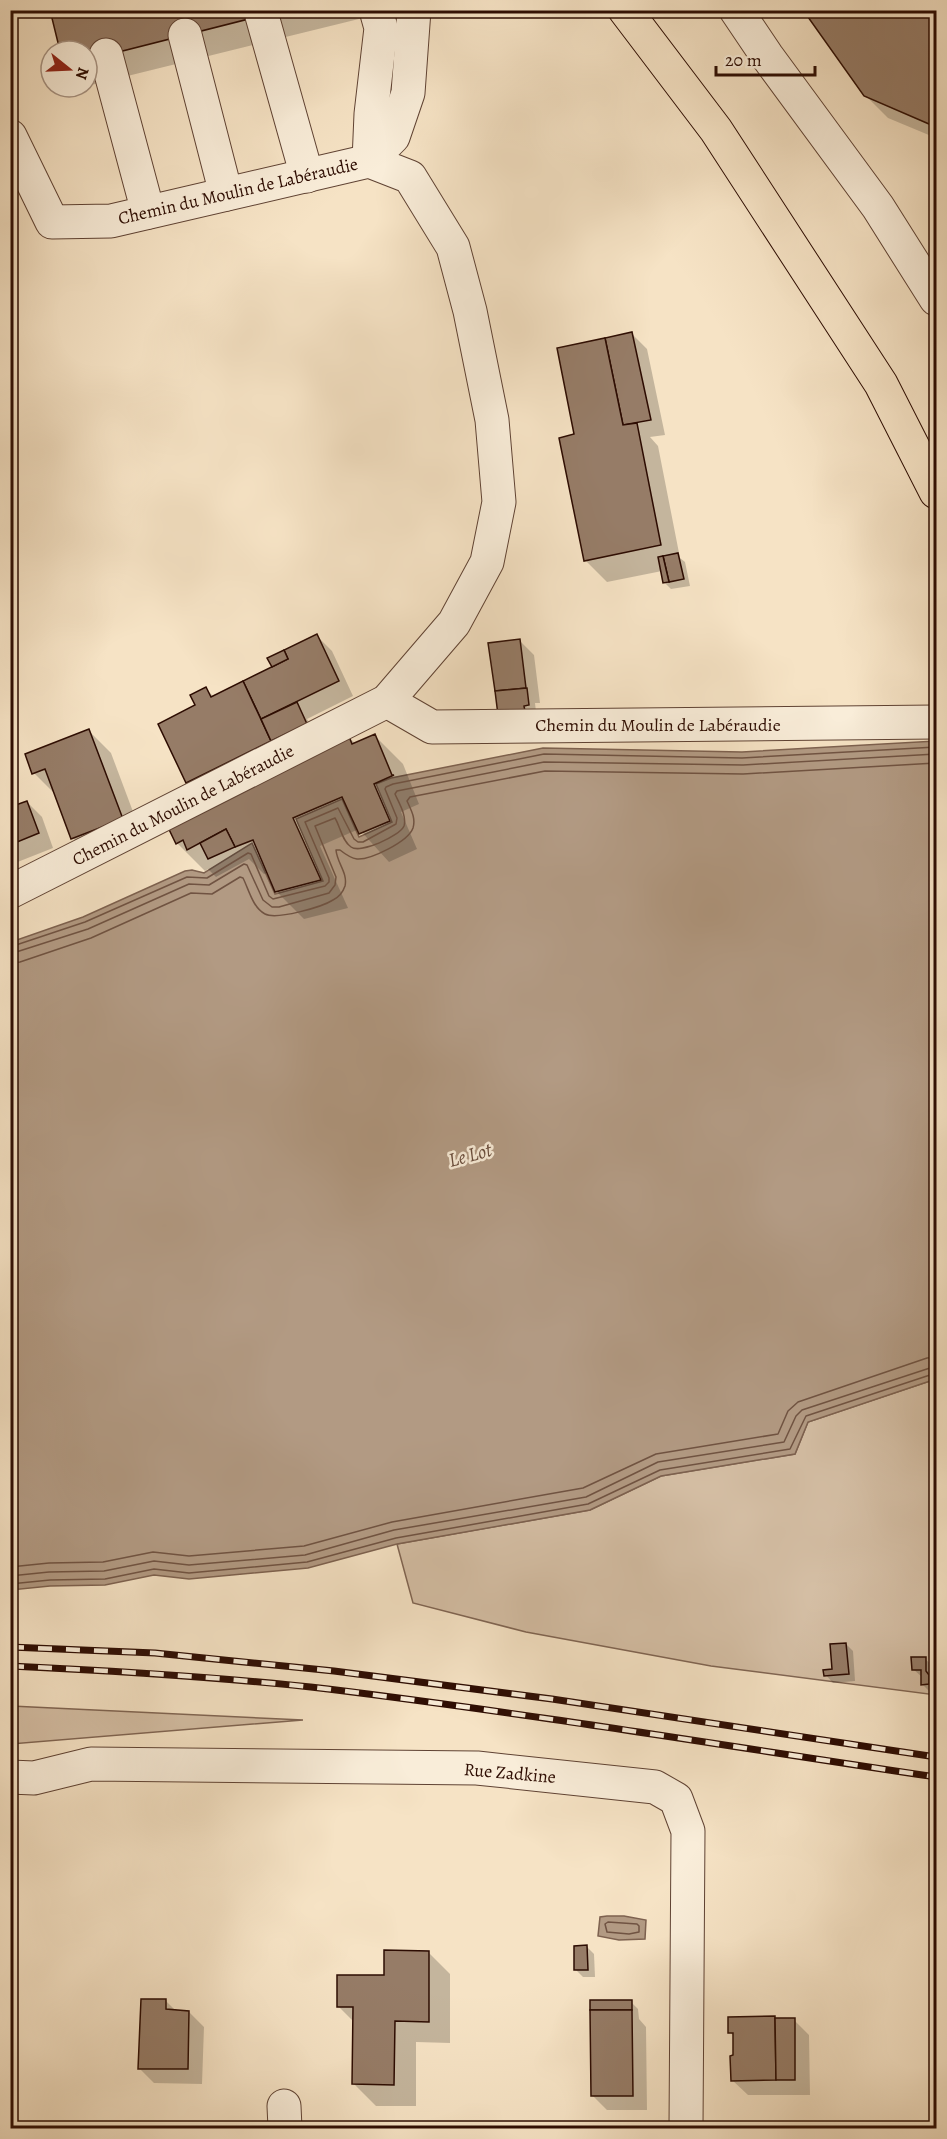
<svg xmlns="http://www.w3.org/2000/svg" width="947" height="2139" viewBox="0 0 947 2139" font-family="Alegreya,serif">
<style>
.green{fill:#d4bea4;stroke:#806553;stroke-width:1.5}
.water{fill:#b29a83;stroke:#7d614f;stroke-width:1.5}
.shadow{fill:#0003}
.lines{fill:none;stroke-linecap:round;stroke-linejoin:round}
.shore{stroke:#705342;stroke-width:1.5}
.building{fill:#967c67;stroke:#2d0c02;stroke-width:1.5}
.minor-casing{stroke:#5f4233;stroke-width:35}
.major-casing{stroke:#2d0c02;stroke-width:35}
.minor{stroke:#f9edd9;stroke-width:33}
.major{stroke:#f6e3c5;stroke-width:33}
.rail-casing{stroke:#2d0c02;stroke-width:7}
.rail{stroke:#f9edd9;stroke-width:4.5;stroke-dasharray:14;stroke-linecap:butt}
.labels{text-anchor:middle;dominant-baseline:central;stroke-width:5;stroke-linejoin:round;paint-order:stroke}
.street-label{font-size:18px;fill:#2d0c02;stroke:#f9edd9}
.water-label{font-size:20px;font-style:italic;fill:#694c3c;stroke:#f9edd9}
</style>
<rect width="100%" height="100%" fill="#f6e3c5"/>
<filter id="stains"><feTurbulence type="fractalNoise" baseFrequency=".00333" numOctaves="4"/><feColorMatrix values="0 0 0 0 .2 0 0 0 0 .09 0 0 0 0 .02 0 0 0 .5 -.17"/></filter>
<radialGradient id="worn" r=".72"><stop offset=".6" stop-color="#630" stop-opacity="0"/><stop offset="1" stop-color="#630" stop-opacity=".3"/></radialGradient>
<g class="green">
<polygon points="936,1379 936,1695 711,1666 526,1632 413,1603 397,1544 590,1510 661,1476 795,1454 808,1422"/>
<polygon points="11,1706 303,1720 11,1744"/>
</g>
<g class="water">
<polygon points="936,741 936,1379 808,1422 795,1454 661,1476 590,1510 397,1544 308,1568 189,1579 154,1575 105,1585 50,1586 11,1590 11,942 83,917 185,871 192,870 204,873 252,843 275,894 323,881 296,819 342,799 359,837 392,822 376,784 391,778 543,748 742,752"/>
<polygon points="607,1916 624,1916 646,1920 645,1939 619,1940 598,1936 600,1917"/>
</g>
<g class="shadow">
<polygon points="51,10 361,10 363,18 87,86 87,51 61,51"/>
<polygon points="798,10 936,10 936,138 888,118 865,95 807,13 803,15"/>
<polygon points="632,334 647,349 665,435 650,437 658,446 680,558 685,562 690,586 671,589 664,582 662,571 607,582 585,560 576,436"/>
<polygon points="317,636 332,651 353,696 307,719 314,731 347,736 356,744 375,736 403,764 419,804 401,812 417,849 389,862 359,829 320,846 348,908 304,919 276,891 268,873 264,874 249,859 216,877 208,869 205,871 177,843 167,822 205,800 187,782 197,706 206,689 214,697 274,668"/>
<polygon points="519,640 534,655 540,703 535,703 536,712 500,715 497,690"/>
<polygon points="89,731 111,753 144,841 95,860 73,838 56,795 34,773"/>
<polygon points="27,802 42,817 53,848 10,865 10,809"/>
<polygon points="10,930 14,933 17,943 10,945"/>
<polygon points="846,1644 853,1651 855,1681 833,1683 826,1675 834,1670"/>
<polygon points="925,1659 933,1666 933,1680 936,1684 936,1691 930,1692 922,1684 922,1677 913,1669"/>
<polygon points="587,1947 594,1954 595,1977 583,1977 576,1970"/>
<polygon points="428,1952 450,1974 450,2043 416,2042 416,2106 376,2106 354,2084 355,2023 338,2006"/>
<polygon points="165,2000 176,2011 189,2012 204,2027 202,2084 154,2083 139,2068"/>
<polygon points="631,2002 638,2009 639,2019 646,2027 647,2110 607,2110 592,2095"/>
<polygon points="794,2020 809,2035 810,2095 748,2095 732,2080 735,2057 734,2037 730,2032"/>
</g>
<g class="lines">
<g class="shore">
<polyline points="10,947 85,922 187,877 207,878 248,853 251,854 269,896 273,899 325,886 329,882 329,878 305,822 338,808 354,839 358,842 363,842 396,824 397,818 385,789 386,787 393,784 544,754 742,758 936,747"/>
<path d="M 10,954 L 88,929 L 189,884 L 209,885 L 244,864 L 247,865 L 263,900 L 272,907 L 279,907 L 329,893 L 335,885 L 336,877 L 315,826 L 335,818 C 340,826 342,841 351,847 C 360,854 400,836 404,826 C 407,816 399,803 395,794 L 397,791 L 544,762 L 743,765 L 936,754"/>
<path d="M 10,963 L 20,962 L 91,938 L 191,893 L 212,894 L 240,877 L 243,878 C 249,890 253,908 265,914 C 277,920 322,907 333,900 C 339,897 343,892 345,886 C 348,873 337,863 336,850 L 340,850 C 345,854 350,858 357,859 C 370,860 408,842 413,828 C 416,818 411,810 407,801 L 410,797 L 545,771 L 743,774 L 936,763"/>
<polyline points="10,1567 49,1563 103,1562 153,1552 189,1556 304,1546 392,1522 583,1488 656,1454 778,1434 788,1411 798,1402 927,1358 936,1357"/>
<polyline points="10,1576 49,1572 104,1571 154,1561 189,1565 305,1555 394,1530 586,1497 658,1462 784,1442 796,1416 802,1410 936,1366"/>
<polyline points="10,1584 50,1580 105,1579 154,1569 189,1573 307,1562 396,1538 588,1504 660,1470 790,1449 806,1416 936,1373"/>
<polygon points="608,1922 637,1924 639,1926 639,1932 629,1934 607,1932 605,1924"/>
</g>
</g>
<g class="building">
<polygon points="50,10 284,10 87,60 87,51 60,51"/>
<polygon points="803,10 936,10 936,127 864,96"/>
<polygon points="632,332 651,420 623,425 605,338"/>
<polygon points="605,338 623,425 637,423 661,545 584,561 559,438 574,434 557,348"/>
<polygon points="678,553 684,579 669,582 663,556"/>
<polygon points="663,556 669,582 663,583 658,557"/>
<polygon points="317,634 339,681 261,719 243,681 288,659 284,650"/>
<polygon points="520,639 526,688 495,691 488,643"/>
<polygon points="284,650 288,659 272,667 267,658"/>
<polygon points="243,681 271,741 186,783 158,724 195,705 190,695 206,687 211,697"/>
<polygon points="527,688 529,705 524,706 525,711 498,715 495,691"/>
<polygon points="297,702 307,724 271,741 261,719"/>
<polygon points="89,729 123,819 71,839 45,769 32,774 25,754"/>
<polygon points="348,734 352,744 375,734 392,775 394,775 374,784 390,821 359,834 342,797 293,818 321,880 275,892 253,840 235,847 226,829 187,850 183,840 176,844 165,821"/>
<polygon points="27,801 39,833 10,845 10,807"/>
<polygon points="226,829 235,847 208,859 200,843"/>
<polygon points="846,1643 849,1674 824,1676 823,1670 832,1669 830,1644"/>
<polygon points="911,1657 926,1657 926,1671 929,1675 929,1684 921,1685 921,1670 912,1670"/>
<polygon points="587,1945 588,1970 574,1970 574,1946"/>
<polygon points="384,1950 429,1951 429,2022 395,2021 394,2085 352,2084 353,2007 337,2007 337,1975 384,1975"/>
<polygon points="141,1999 166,1999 166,2009 189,2011 188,2069 138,2069"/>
<rect x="590" y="2000" width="42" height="10"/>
<polygon points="590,2010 632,2010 633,2096 591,2096"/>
<polygon points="775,2016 776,2080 731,2081 730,2056 733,2055 733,2033 728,2033 728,2017"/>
<polygon points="775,2018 795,2018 795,2080 776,2080"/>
</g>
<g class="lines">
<g class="minor-casing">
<g id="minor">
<polyline points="736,10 767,56 878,207 936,299"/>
<polyline points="262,16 307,176"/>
<polyline points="185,35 226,194"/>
<polyline points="106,55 148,212"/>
<polyline points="10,136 52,222 111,221 369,161 410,177 453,247 470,311 492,420 499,502 487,562 454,623 387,701 10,892"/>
<polyline points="369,161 393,137 408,93 414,10"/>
<polyline points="369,161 371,114 381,28 376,10"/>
<polyline points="387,701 432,727 936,722"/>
<polyline points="10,1777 34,1778 91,1764 477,1768 655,1787 676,1799 688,1831 686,2128"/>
<polyline points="284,2106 285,2128"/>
</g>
</g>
<g class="major-casing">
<polyline id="major" points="625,10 716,130 881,384 936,492"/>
</g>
<use href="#minor" class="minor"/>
<use href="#major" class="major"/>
<g class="rail-casing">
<g id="rail">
<polyline points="10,1647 155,1653 334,1671 552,1699 936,1757"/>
<path d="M 10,1666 C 117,1671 223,1677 328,1689 C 532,1714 734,1747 936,1777"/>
</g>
</g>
<use href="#rail" class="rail"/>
</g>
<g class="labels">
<g class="street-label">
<text transform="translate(238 191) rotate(-13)">Chemin du Moulin de Labéraudie</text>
<text x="658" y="725">Chemin du Moulin de Labéraudie</text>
<text transform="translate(183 805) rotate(-27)">Chemin du Moulin de Labéraudie</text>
<text transform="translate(510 1773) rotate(5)">Rue Zadkine</text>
</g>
<g class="water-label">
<text transform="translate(470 1155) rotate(-15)">Le Lot</text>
</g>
</g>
<rect width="947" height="2139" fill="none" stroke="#f6e3c5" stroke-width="36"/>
<rect x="12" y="12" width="923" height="2115" fill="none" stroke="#2d0c02" stroke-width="3"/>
<rect x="18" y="18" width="911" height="2103" fill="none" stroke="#2d0c02" stroke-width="1.5"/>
<g transform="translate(69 69) rotate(108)"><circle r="28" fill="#f9edd9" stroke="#a79383" stroke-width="1.5"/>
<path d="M0-4.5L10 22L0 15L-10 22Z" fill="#8f2418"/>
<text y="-9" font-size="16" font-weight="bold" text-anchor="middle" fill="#2d0c02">N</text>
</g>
<path d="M716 66v9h99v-9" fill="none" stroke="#2d0c02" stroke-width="3"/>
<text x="725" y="66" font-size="18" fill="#2d0c02" stroke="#f9edd9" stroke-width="4.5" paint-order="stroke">20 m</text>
<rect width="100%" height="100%" filter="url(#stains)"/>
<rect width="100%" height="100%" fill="url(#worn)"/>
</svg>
